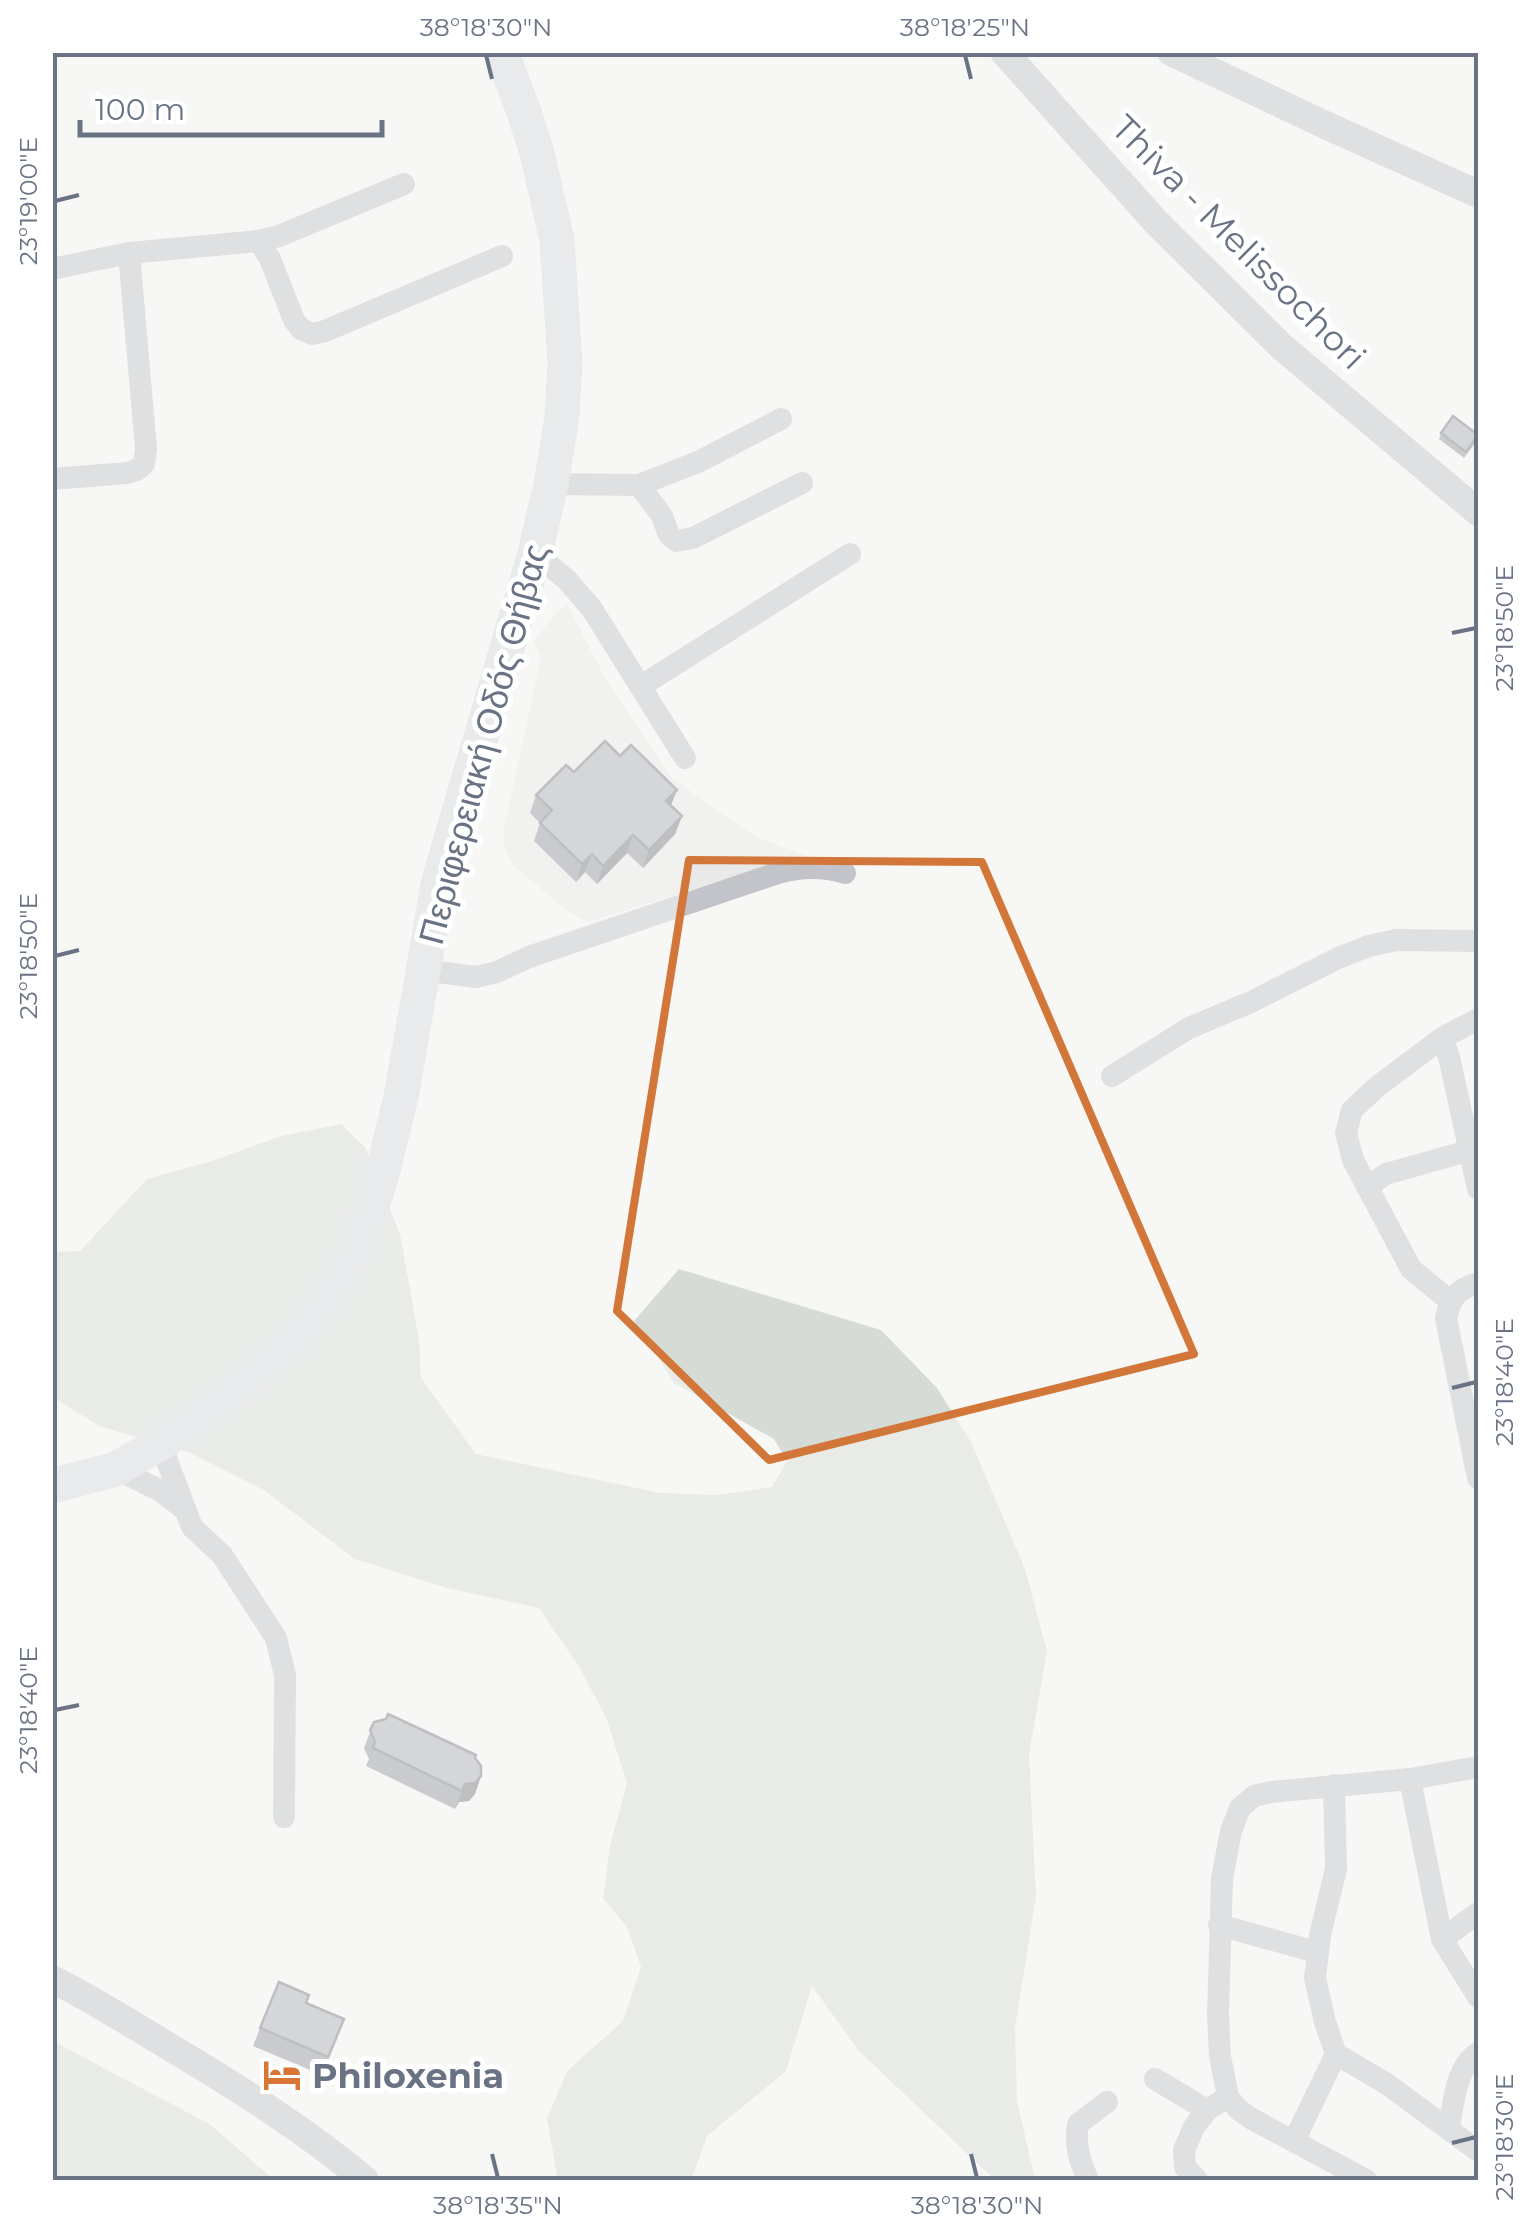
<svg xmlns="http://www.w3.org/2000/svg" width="1531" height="2233" viewBox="0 0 1531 2233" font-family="Montserrat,sans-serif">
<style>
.built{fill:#e8e9e8}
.green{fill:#d6dcd5}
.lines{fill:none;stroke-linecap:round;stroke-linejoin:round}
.minor{stroke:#c2c4c9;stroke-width:22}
.tertiary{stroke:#c2c4c9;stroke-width:28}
.primary{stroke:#d7dade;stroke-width:35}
.wall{fill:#91969d}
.shaded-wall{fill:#767a7f}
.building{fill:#a9aeb6;stroke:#767a7f;stroke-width:2.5}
.marked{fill:none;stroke:#d27739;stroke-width:8;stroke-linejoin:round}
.ticks{fill:none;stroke:#697384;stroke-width:4}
.labels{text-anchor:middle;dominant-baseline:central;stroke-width:10;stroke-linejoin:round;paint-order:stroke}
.street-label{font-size:35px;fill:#697384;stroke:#fff}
.poi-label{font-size:35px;font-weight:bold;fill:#697384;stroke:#fff;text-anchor:start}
.neatline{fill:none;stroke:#697384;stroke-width:4}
.ticks-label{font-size:25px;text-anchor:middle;fill:#697384}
</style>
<rect width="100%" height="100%" fill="#f7f8f5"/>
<polygon class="built" points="567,604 602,672 672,778 755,836 810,857 770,865 589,922 568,912 514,866 504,846 504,828 541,658 534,642 552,617"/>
<g class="green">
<polygon points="341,1124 365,1147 400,1234 419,1340 421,1378 476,1454 660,1493 717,1495 772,1487 787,1461 774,1439 674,1383 634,1321 679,1269 881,1330 937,1388 971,1442 1025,1569 1047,1651 1029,1754 1036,1896 1015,2028 1017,2101 1035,2179 995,2180 859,2051 812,1986 786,2071 707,2136 691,2180 558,2180 547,2119 567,2071 623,2021 641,1967 627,1927 603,1898 610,1846 627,1783 606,1717 578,1665 539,1608 447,1588 355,1559 265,1491 191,1453 99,1426 53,1397 52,1252 80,1251 147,1179 212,1161 281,1136"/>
<polygon points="53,2041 211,2125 274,2180 53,2180"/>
</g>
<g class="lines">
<g class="minor">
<polyline points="259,241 270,259 294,320 301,329 312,334 325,331 502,256"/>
<polyline points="52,269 129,253 259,241 279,236 404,184"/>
<polyline points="52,479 127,473 137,470 144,464 146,449 129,253"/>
<polyline points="551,484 639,485 698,462 781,419"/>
<polyline points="639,485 662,516 669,535 676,541 693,538 802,483"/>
<polyline points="535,553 567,580 592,609 685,758"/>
<polyline points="641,686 850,554"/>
<path d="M 423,970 L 476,977 L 497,972 L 529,957 L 778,873 C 802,867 821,866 845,873"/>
<polyline points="1442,1038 1449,1057 1478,1189"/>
<polyline points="1112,1076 1189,1028 1251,1002 1338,958 1369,946 1396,940 1478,941"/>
<polyline points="1367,1187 1386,1174 1478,1148"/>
<path d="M 1478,1283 C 1458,1289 1451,1296 1446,1318 L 1478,1478"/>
<polyline points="1450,1301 1411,1269 1353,1160 1346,1133 1352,1110 1378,1086 1442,1038 1478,1019"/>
<polyline points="164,1441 167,1461 192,1527 222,1555 276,1638 285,1675 284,1817"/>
<polyline points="116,1469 161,1491 184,1509"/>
<polyline points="1410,1779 1442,1939"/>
<polyline points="1334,1785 1336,1869 1320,1935 1315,1978 1325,2022 1336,2054 1387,2084 1478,2151"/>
<polyline points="1478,1913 1442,1939 1478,1997"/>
<polyline points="1219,1925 1316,1952"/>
<polyline points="1155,2079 1207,2110"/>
<path d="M 1449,2128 C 1453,2105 1456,2066 1478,2053"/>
<polyline points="1294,2141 1336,2054"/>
<path d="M 1088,2180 C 1080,2161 1074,2145 1078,2124 L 1107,2102"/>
<polyline points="1197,2180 1185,2167 1184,2150 1194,2127 1207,2110 1228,2097"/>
<polyline points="1366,2180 1252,2119 1239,2110 1228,2097 1220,2056 1218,2015 1222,1879 1231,1831 1240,1808 1254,1796 1271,1792 1410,1779 1478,1767"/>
</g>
<g class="tertiary">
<polyline points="1004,52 1156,222 1282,347 1478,512"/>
<polyline points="1171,52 1321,123 1478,194"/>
<path d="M 52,1979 C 94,2000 133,2025 173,2049 C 240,2089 305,2130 365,2180"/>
</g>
<polyline class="primary" points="52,1486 116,1469 164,1441 230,1394 295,1340 342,1278 360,1243 381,1178 401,1097 439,880 535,553 551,484 562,417 565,363 557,240 537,153 524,112 501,52"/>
</g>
<g class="wall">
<polygon points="1441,433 1477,441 1464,458 1439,439"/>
<polygon points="574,772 671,805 682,816 675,834 643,868 627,853 597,884 585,872 576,882 534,841 540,823 530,813 536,795"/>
<polygon points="374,1722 475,1758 481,1776 475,1794 469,1801 459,1802 455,1809 366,1766 369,1759 364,1748"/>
<polygon points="306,2003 338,2037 322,2075 253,2046 260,2028"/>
</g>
<g class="shaded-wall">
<polygon points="677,790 670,808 666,801"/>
<polygon points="682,816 675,834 643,868 649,850"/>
<polygon points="633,835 627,853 597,884 603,866"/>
<polygon points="592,854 585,872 576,882 582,864"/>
<polygon points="481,1776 475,1794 469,1801 459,1802 455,1809 465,1784"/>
</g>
<g class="building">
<polygon points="1453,416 1478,435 1466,452 1441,433"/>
<polygon points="605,741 620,756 631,745 677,790 666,801 682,816 649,850 633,835 603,866 592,854 582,864 540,823 552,810 536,795 566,765 574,772"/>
<polygon points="388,1714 476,1755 475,1758 481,1766 481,1776 475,1783 465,1784 462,1791 373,1748 375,1742 370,1730 374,1722 386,1719"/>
<polygon points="279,1982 309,1995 306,2003 344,2019 328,2057 260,2028"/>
</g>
<path d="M0 0H1531V2233H0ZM 689,860 L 982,862 L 1194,1354 L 769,1460 L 617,1311 Z" fill="#f7f8f5" fill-opacity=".55" fill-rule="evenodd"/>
<path class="marked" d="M 689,860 L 982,862 L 1194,1354 L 769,1460 L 617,1311 Z"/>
<path class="ticks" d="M 486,55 L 492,79M 965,55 L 971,79M 55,201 L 79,195M 1452,633 L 1476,628M 55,956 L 79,950M 1452,1388 L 1476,1382M 55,1710 L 79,1705M 1452,2143 L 1476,2137M 492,2154 L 498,2178M 971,2154 L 977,2178"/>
<defs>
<g id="hotel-bare" transform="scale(3)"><path d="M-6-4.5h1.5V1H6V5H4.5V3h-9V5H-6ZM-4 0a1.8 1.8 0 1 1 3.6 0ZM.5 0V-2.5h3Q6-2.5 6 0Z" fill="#d87735" stroke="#fff" stroke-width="2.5" paint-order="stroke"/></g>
</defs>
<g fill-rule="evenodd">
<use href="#hotel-bare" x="282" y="2075"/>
</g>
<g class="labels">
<g class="street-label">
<text transform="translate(1239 242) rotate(45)">Thiva - Melissochori</text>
<text transform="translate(483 744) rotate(-75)">Περιφερειακή Οδός Θήβας</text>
</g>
<g class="poi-label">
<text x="312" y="2075">Philoxenia</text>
</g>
</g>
<rect width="1531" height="2233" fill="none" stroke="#ffffff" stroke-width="110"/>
<path d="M80 120v15h302v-15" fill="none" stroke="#697384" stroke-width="5"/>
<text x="95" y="120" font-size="30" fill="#697384" stroke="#ffffff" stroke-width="8" paint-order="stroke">100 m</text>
<rect x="55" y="55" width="1421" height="2123" class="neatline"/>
<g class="ticks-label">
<text x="486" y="36">38°18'30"N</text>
<text x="965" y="36">38°18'25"N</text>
<text transform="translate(28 201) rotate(-90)" y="9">23°19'00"E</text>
<text transform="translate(1504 628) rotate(-90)" y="9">23°18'50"E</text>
<text transform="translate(28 956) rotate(-90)" y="9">23°18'50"E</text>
<text transform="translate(1504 1382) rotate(-90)" y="9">23°18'40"E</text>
<text transform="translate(28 1710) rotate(-90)" y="9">23°18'40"E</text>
<text transform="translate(1504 2137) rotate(-90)" y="9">23°18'30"E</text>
<text x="498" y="2214">38°18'35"N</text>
<text x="977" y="2214">38°18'30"N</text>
</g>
</svg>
